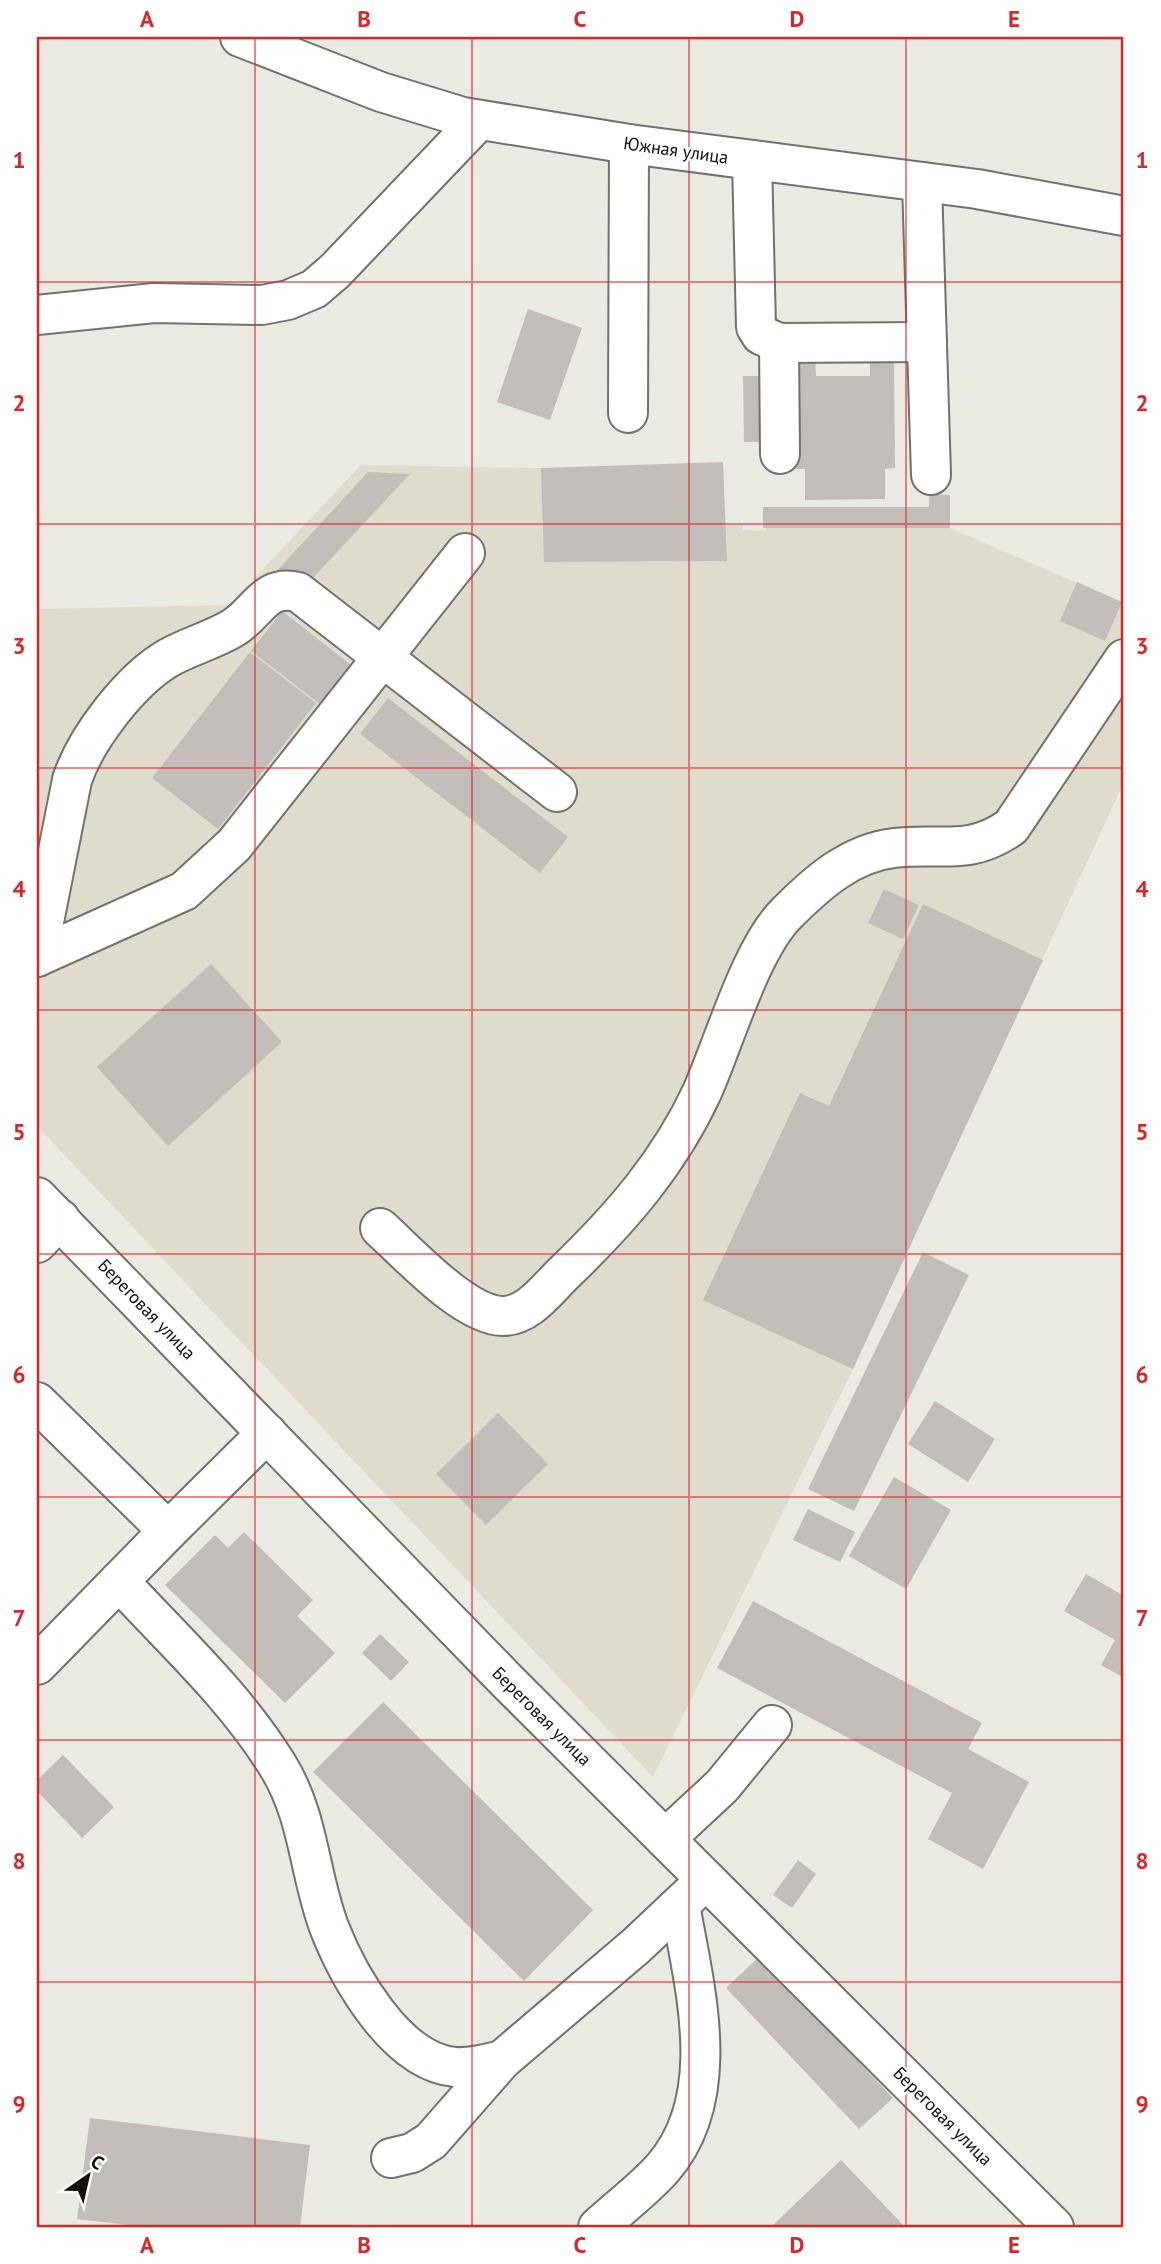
<svg xmlns="http://www.w3.org/2000/svg" width="1161" height="2264" viewBox="0 0 1161 2264" font-family="'PT Sans',sans-serif">
<style>
.built{fill:#dfdcce}
.building{fill:#c2bdb9}
.lines{fill:none;stroke-linecap:round;stroke-linejoin:round}
.minor-casing{stroke:#72716c;stroke-width:42}
.minor{stroke:#fff;stroke-width:38}
.grid{fill:none;stroke:#d62828;stroke-width:2;stroke-opacity:0.55}
.labels{text-anchor:middle;dominant-baseline:central;stroke-width:5;stroke-linejoin:round;paint-order:stroke}
.street-label{font-size:18px;fill:#100f0d;stroke:#fff}
.neatline{fill:none;stroke:#d62828;stroke-width:2.5}
.grid-label{font-size:23px;text-anchor:middle;font-weight:bold;fill:#d62828}
</style>
<rect width="100%" height="100%" fill="#eae9e2"/>
<polygon class="built" points="361,465 541,468 545,562 726,561 725,526 743,525 743,530 765,531 767,528 950,528 1124,603 1124,782 853,1369 653,1777 37,1126 37,609 229,605"/>
<g class="building">
<polygon points="528,309 582,328 550,420 497,402"/>
<polygon points="894,352 895,468 885,469 885,499 805,500 805,469 794,469 793,353 815,353 816,376 870,376 870,353"/>
<polygon points="743,376 772,376 772,442 744,442"/>
<polygon points="723,462 727,561 544,562 541,468"/>
<polygon points="368,472 410,474 299,593 276,572"/>
<polygon points="929,494 950,495 950,528 763,528 763,507 929,507"/>
<polygon points="1077,582 1122,602 1105,641 1060,621"/>
<polygon points="282,611 356,669 325,708 251,651"/>
<polygon points="250,652 316,703 218,829 152,778"/>
<polygon points="388,698 568,837 540,873 360,734"/>
<polygon points="884,889 919,905 903,939 868,923"/>
<polygon points="923,904 1043,960 853,1369 703,1300 800,1093 829,1106"/>
<polygon points="211,964 282,1042 168,1146 97,1067"/>
<polygon points="923,1252 969,1275 854,1511 808,1489"/>
<polygon points="935,1401 995,1439 968,1482 908,1444"/>
<polygon points="498,1413 548,1464 486,1525 436,1474"/>
<polygon points="894,1477 951,1510 906,1589 849,1556"/>
<polygon points="808,1509 855,1532 840,1562 793,1540"/>
<polygon points="244,1532 313,1600 297,1616 335,1653 285,1703 165,1585 215,1535 228,1548"/>
<polygon points="1086,1574 1124,1596 1124,1678 1101,1665 1115,1640 1064,1611"/>
<polygon points="753,1601 982,1723 968,1749 1029,1782 983,1869 928,1839 952,1793 717,1668"/>
<polygon points="380,1634 409,1662 391,1681 362,1653"/>
<polygon points="383,1702 593,1910 524,1981 313,1772"/>
<polygon points="63,1755 114,1807 82,1838 37,1791 37,1780"/>
<polygon points="798,1860 816,1874 792,1908 773,1895"/>
<polygon points="759,1957 893,2098 859,2129 726,1988"/>
<polygon points="90,2118 310,2145 300,2227 146,2227 77,2219"/>
<polygon points="841,2160 905,2227 771,2227"/>
</g>
<g class="lines">
<g class="minor-casing">
<g id="minor">
<polyline points="240,37 381,92 463,117 629,144 977,189 1124,216"/>
<polyline points="752,160 756,327 761,335 779,343 927,342"/>
<polyline points="922,182 931,475"/>
<polyline points="37,315 154,303 262,305 288,300 314,289 335,271 479,120"/>
<polyline points="779,343 780,454"/>
<polyline points="628,413 629,144"/>
<path d="M 37,957 L 72,780 C 86,738 131,679 170,657 C 190,646 213,640 233,628 C 259,612 264,584 298,592 L 557,792"/>
<polyline points="37,957 184,891 234,845 465,553"/>
<polyline points="37,1197 508,1682 1054,2227"/>
<path d="M 380,1228 C 408,1253 464,1315 502,1316 C 528,1317 548,1288 565,1272 C 621,1218 669,1163 702,1092 C 724,1043 751,947 788,912 C 818,882 851,853 894,848 C 941,842 968,857 1011,827 L 1124,659"/>
<polyline points="37,1243 60,1219"/>
<polyline points="37,1402 168,1531 267,1433"/>
<path d="M 119,1581 C 174,1641 235,1696 278,1766 C 309,1816 309,1873 329,1927 C 348,1976 396,2062 455,2067 C 471,2068 486,2064 502,2060"/>
<polyline points="37,1665 168,1531"/>
<polyline points="665,1839 722,1786 772,1725"/>
<polyline points="391,2158 412,2153 431,2141 502,2060 636,1946 706,1880"/>
<path d="M 598,2227 C 619,2208 643,2190 662,2169 C 725,2097 695,1990 680,1905"/>
</g>
</g>
<use href="#minor" class="minor"/>
</g>
<path class="grid" d="M 255,37 L 255,2227M 472,37 L 472,2227M 689,37 L 689,2227M 906,37 L 906,2227M 37,282 L 1124,282M 37,524 L 1124,524M 37,768 L 1124,768M 37,1010 L 1124,1010M 37,1254 L 1124,1254M 37,1497 L 1124,1497M 37,1740 L 1124,1740M 37,1982 L 1124,1982"/>
<g class="labels">
<g class="street-label">
<text transform="translate(676 150) rotate(8)">Южная улица</text>
<text transform="translate(147 1309) rotate(46)">Береговая улица</text>
<text transform="translate(542 1716) rotate(45)">Береговая улица</text>
<text transform="translate(943 2116) rotate(45)">Береговая улица</text>
</g>
</g>
<rect width="1161" height="2264" fill="none" stroke="#ffffff" stroke-width="77"/>
<g transform="translate(88 2176) rotate(34)" stroke="#ffffff" stroke-width="5" paint-order="stroke">
<path d="M0-5L12 26L0 18L-12 26Z" fill="#100f0d"/>
<text y="-10" font-size="19" font-weight="bold" text-anchor="middle" fill="#100f0d">С</text>
</g>
<rect x="38" y="38" width="1084" height="2188" class="neatline"/>
<g class="grid-label">
<text x="147" y="27">A</text>
<text x="364" y="27">B</text>
<text x="580" y="27">C</text>
<text x="797" y="27">D</text>
<text x="1014" y="27">E</text>
<text x="19" y="168">1</text>
<text x="1142" y="168">1</text>
<text x="19" y="411">2</text>
<text x="1142" y="411">2</text>
<text x="19" y="654">3</text>
<text x="1142" y="654">3</text>
<text x="19" y="897">4</text>
<text x="1142" y="897">4</text>
<text x="19" y="1140">5</text>
<text x="1142" y="1140">5</text>
<text x="19" y="1383">6</text>
<text x="1142" y="1383">6</text>
<text x="19" y="1626">7</text>
<text x="1142" y="1626">7</text>
<text x="19" y="1869">8</text>
<text x="1142" y="1869">8</text>
<text x="19" y="2112">9</text>
<text x="1142" y="2112">9</text>
<text x="147" y="2253">A</text>
<text x="364" y="2253">B</text>
<text x="580" y="2253">C</text>
<text x="797" y="2253">D</text>
<text x="1014" y="2253">E</text>
</g>
</svg>
